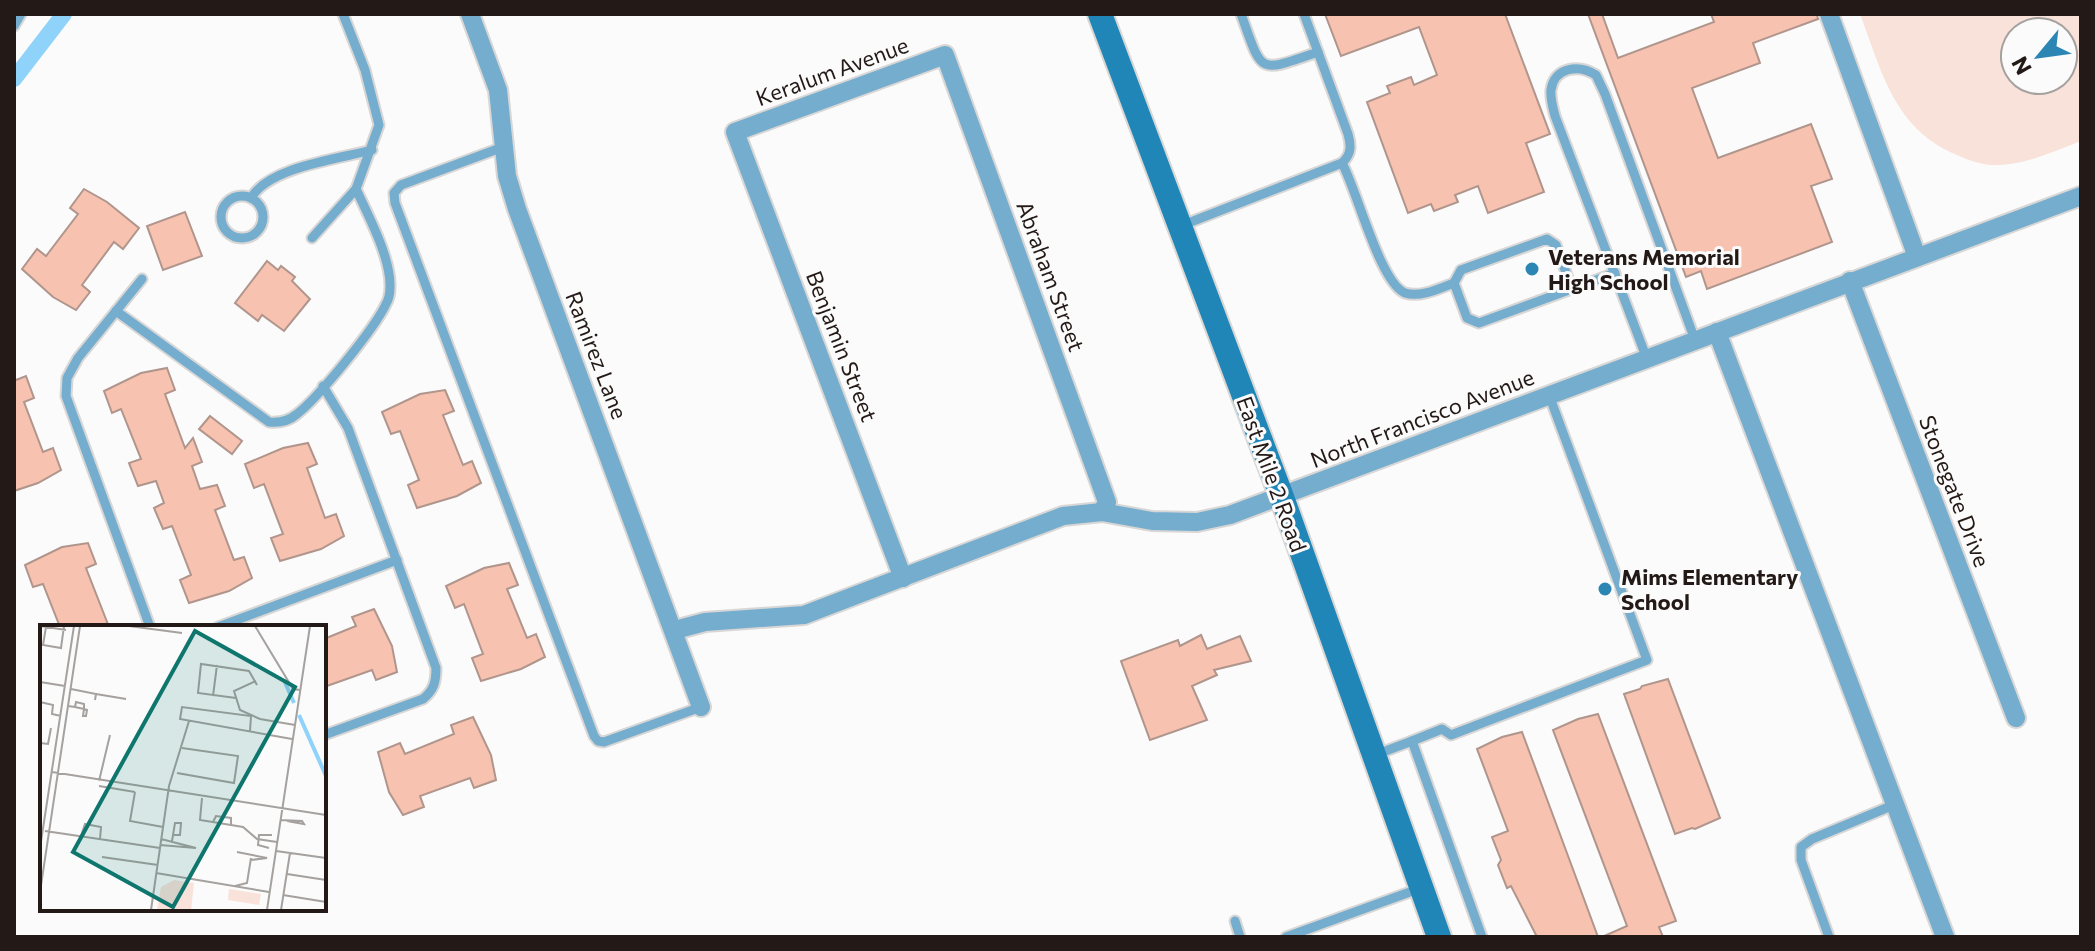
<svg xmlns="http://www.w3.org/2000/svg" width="2095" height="951" viewBox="0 0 2095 951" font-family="Commissioner,sans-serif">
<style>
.green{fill:#f9e2da;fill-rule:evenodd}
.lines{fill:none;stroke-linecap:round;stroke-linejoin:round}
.canal{stroke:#8fd2fa;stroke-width:16}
.building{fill:#f7c2b0;stroke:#b0958c;stroke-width:2}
.lane-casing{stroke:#d8d7d6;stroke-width:13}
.street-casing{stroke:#d8d7d6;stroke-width:22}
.secondary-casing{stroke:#d8d7d6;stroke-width:28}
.lane{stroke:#75adcf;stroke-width:9}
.street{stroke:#75adcf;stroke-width:18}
.secondary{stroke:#1f86b7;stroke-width:24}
.poi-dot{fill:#2c86b3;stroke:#fbfbfb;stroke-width:3}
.labels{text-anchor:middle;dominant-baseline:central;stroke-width:6;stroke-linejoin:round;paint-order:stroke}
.street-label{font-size:22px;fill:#231916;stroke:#fbfbfb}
.poi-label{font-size:22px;font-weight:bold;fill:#231916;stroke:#fbfbfb;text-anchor:start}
.inset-river{fill:none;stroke:#8fd2fa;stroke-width:4}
.inset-road{fill:none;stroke:#a5a19f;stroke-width:2}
.view{fill:#0f766e;fill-opacity:0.15;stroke:#0f766e;stroke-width:4}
.inset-edge{fill:none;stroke:#231916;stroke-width:4}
</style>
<rect width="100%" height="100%" fill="#fbfbfb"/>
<path class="green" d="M 1860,14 L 2081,14 L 2081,141 C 2055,151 2027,164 1999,165 C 1983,166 1971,161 1957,155 C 1894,129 1882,72 1860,14 ZM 2015,32 L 2063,32 L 2063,80 L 2015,80 Z"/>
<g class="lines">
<polyline class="canal" points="14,79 64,14"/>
</g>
<g class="building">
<polygon points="1325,14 1505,14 1550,134 1526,143 1544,192 1488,213 1478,186 1455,195 1458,202 1434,211 1431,204 1408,213 1367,102 1390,93 1387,86 1411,77 1414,85 1437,75 1419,27 1341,56"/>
<polygon points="1588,14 1602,14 1618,58 1714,22 1711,14 1817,14 1818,19 1753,43 1760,63 1692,88 1718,158 1811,124 1832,179 1811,186 1832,242 1707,289 1701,271 1686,277"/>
<polygon points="84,189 107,202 139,228 123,249 114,242 82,285 90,292 76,310 53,297 22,269 37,249 46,256 78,214 70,208"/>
<polygon points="185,212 202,256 163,270 147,226"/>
<polygon points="267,261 278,270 281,266 295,277 292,281 310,299 284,331 262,315 258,321 235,303"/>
<polygon points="167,368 175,390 165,394 185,448 193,438 202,462 192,466 200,489 217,485 225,506 215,510 234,560 244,557 252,578 229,591 189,603 180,580 191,575 172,526 163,529 154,508 164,503 156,481 138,486 129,463 141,459 121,409 112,413 104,391 141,373"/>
<polygon points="26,376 34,398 24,402 43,452 53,448 61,470 38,483 14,491 14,378 16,380"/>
<polygon points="445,390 454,411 443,415 463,465 472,461 481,483 457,496 417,508 408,485 419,480 400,431 391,434 382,412 420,394"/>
<polygon points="210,416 242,441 232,454 199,429"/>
<polygon points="308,443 317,464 307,468 325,518 336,514 344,536 321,549 280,561 271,538 283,534 264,484 254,488 245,464 283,448"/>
<polygon points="88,543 96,564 86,568 109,627 60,627 43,584 33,587 25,565 62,547"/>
<polygon points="509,563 518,585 507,589 527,638 536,634 545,657 521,669 481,681 472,658 483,654 464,604 455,608 446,586 484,568"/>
<polygon points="374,609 392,646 397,672 376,680 372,670 324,687 324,639 356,626 352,617"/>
<polygon points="1201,635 1207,649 1240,636 1251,661 1214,670 1217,675 1192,686 1207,720 1150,740 1121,661 1178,640 1180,646"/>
<polygon points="1668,679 1720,818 1695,829 1692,828 1675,834 1624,694 1640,689 1642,686"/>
<polygon points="1598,714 1676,921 1659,927 1663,937 1602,937 1627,926 1553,730 1578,719"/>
<polygon points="473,717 491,755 496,780 474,788 470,778 420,796 424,807 403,815 389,792 378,752 400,743 405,754 454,734 451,725"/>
<polygon points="1522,732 1574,872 1598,937 1537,937 1511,886 1507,888 1498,865 1501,860 1492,837 1508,831 1477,749 1502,737"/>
</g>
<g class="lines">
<g class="lane-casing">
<g id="lane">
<path d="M 1241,14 C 1263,75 1257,73 1318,52"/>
<polyline points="14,26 21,14"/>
<polyline points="503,147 401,185 394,193 395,203 594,736 598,741 604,742 701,707"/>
<path d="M 1342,163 C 1357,190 1380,283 1405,293 C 1421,298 1440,288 1454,283"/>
<circle cx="242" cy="217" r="21"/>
<path d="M 251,198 C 269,167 338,159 372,150"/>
<path d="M 1183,225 L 1342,163 C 1352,154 1351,145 1348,134 L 1304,14"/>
<polyline points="312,238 356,189"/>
<polyline points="142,279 78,358 67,378 66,396 150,627"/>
<polyline points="1572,289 1556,245 1547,239 1461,270 1454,283 1467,318 1479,323 1615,273"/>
<path d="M 116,311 L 269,422 C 280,423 289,421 297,414 C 318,398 375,328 386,304 C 389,299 390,292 390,287 C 391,258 368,215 356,189 L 379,125 L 365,70 L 343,14"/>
<path d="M 1647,359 L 1555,116 C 1553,108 1550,98 1551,90 C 1554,67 1579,64 1596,75 L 1605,94 L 1695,340"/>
<path d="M 323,386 L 348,428 L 436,668 C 436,682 434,690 423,699 L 324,735"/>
<polyline points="218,627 397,560"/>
<polyline points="1412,741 1442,729 1451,735 1647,660 1549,395"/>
<polyline points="1375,755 1412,741 1482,937"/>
<polyline points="1235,921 1240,937"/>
<polyline points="1286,937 1421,888"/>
<polyline points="1829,937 1801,860 1801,847 1812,839 1896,804"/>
</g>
</g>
<g class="street-casing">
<g id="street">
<polyline points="470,14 498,90 507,176 517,209 701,707"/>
<polyline points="1829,14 1917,257"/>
<polyline points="1850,281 2016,718"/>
<polyline points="1717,332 1945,937"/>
<polyline points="903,578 735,132 945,55 1107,502 1102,512"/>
<polyline points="675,630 705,622 804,615 1063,516 1102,512 1152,521 1197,522 1230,515 2081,196"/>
</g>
</g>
<g class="secondary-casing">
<polyline id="secondary" points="1100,14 1282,497 1439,937"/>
</g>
<use href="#lane" class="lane"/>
<use href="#street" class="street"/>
<use href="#secondary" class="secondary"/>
</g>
<g class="poi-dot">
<circle cx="1532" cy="269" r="8"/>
<circle cx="1605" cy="589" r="8"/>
</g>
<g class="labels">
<g class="street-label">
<text transform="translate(832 71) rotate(-20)">Keralum Avenue</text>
<text transform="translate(1051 276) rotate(70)">Abraham Street</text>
<text transform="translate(842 346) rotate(69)">Benjamin Street</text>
<text transform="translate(597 355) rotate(69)">Ramirez Lane</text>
<text transform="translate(1422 418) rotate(-21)">North Francisco Avenue</text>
<text transform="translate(1272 474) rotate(70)">East Mile 2 Road</text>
<text transform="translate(1955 491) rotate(69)">Stonegate Drive</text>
</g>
<g class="poi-label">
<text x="1548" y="256">Veterans Memorial<tspan x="1548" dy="25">High School</tspan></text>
<text x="1621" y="576">Mims Elementary<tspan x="1621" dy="25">School</tspan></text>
</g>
</g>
<g transform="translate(40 625)">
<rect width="286" height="286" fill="#fbfbfb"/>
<path d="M 134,255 L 154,258 L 151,285 L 117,285 L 121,262 ZM 189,264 L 221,269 L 219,280 L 188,275 Z" fill="#f9e2da"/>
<path class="inset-river" d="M 244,55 L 254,78M 259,90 L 286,151"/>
<path class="inset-road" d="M 0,1 L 26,5M 89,1 L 142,8M 215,1 L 253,64 L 260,65M 6,2 L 3,20 L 21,23 L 24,1M 216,56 L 194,66 L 200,85 L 220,94 L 255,100M 0,57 L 25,61M 31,64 L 56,69 L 55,75M 56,69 L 86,74M 173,71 L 177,40M 196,73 L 158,68 L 161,39 L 209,46 L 217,60M 0,77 L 13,80 L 12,89 L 21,91M 28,81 L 35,82 L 44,84 L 47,85 L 46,91 L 43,91 L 44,84 L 44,79 L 36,77 L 35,82M 210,106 L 211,91 L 142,82 L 140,94 L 252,114M 0,118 L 8,119 L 11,103M 12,147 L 286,190M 137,148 L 194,158 L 198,131 L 142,123M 59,156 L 70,110M 59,161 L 95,167M 95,167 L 90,196 L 123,202M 162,173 L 160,195 L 203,202 L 217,214 L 237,217M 240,195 L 262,196 L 264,199 L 247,196M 173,197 L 176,191 L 191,193 L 191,200M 5,206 L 120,223M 41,211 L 45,199 L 61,202 L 60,214M 132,216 L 135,198 L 141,198 L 140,210 L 133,210M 120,220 L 156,223 L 121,214M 0,223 L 34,1M 229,223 L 218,220 L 219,210 L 232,210M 236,226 L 286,233M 197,227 L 227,233 L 211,235M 62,232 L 118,240M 116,248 L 229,267M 247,249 L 286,255M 195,261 L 207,258 L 211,233M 0,267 L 40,1M 243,270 L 286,277M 111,285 L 129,161 L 149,96M 227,285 L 270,1M 241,285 L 250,228"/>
<path class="view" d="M 155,6 L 255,62 L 133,282 L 33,227 Z"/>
<rect width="286" height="286" class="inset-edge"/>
</g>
<rect width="2095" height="951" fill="none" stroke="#231916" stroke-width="32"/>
<g transform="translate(2039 56) rotate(241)"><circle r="38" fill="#fbfbfb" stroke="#a5a19f" stroke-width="2"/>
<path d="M0-6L14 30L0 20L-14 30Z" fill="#2c86b3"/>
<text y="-12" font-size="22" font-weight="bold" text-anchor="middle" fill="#231916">N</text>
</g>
</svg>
